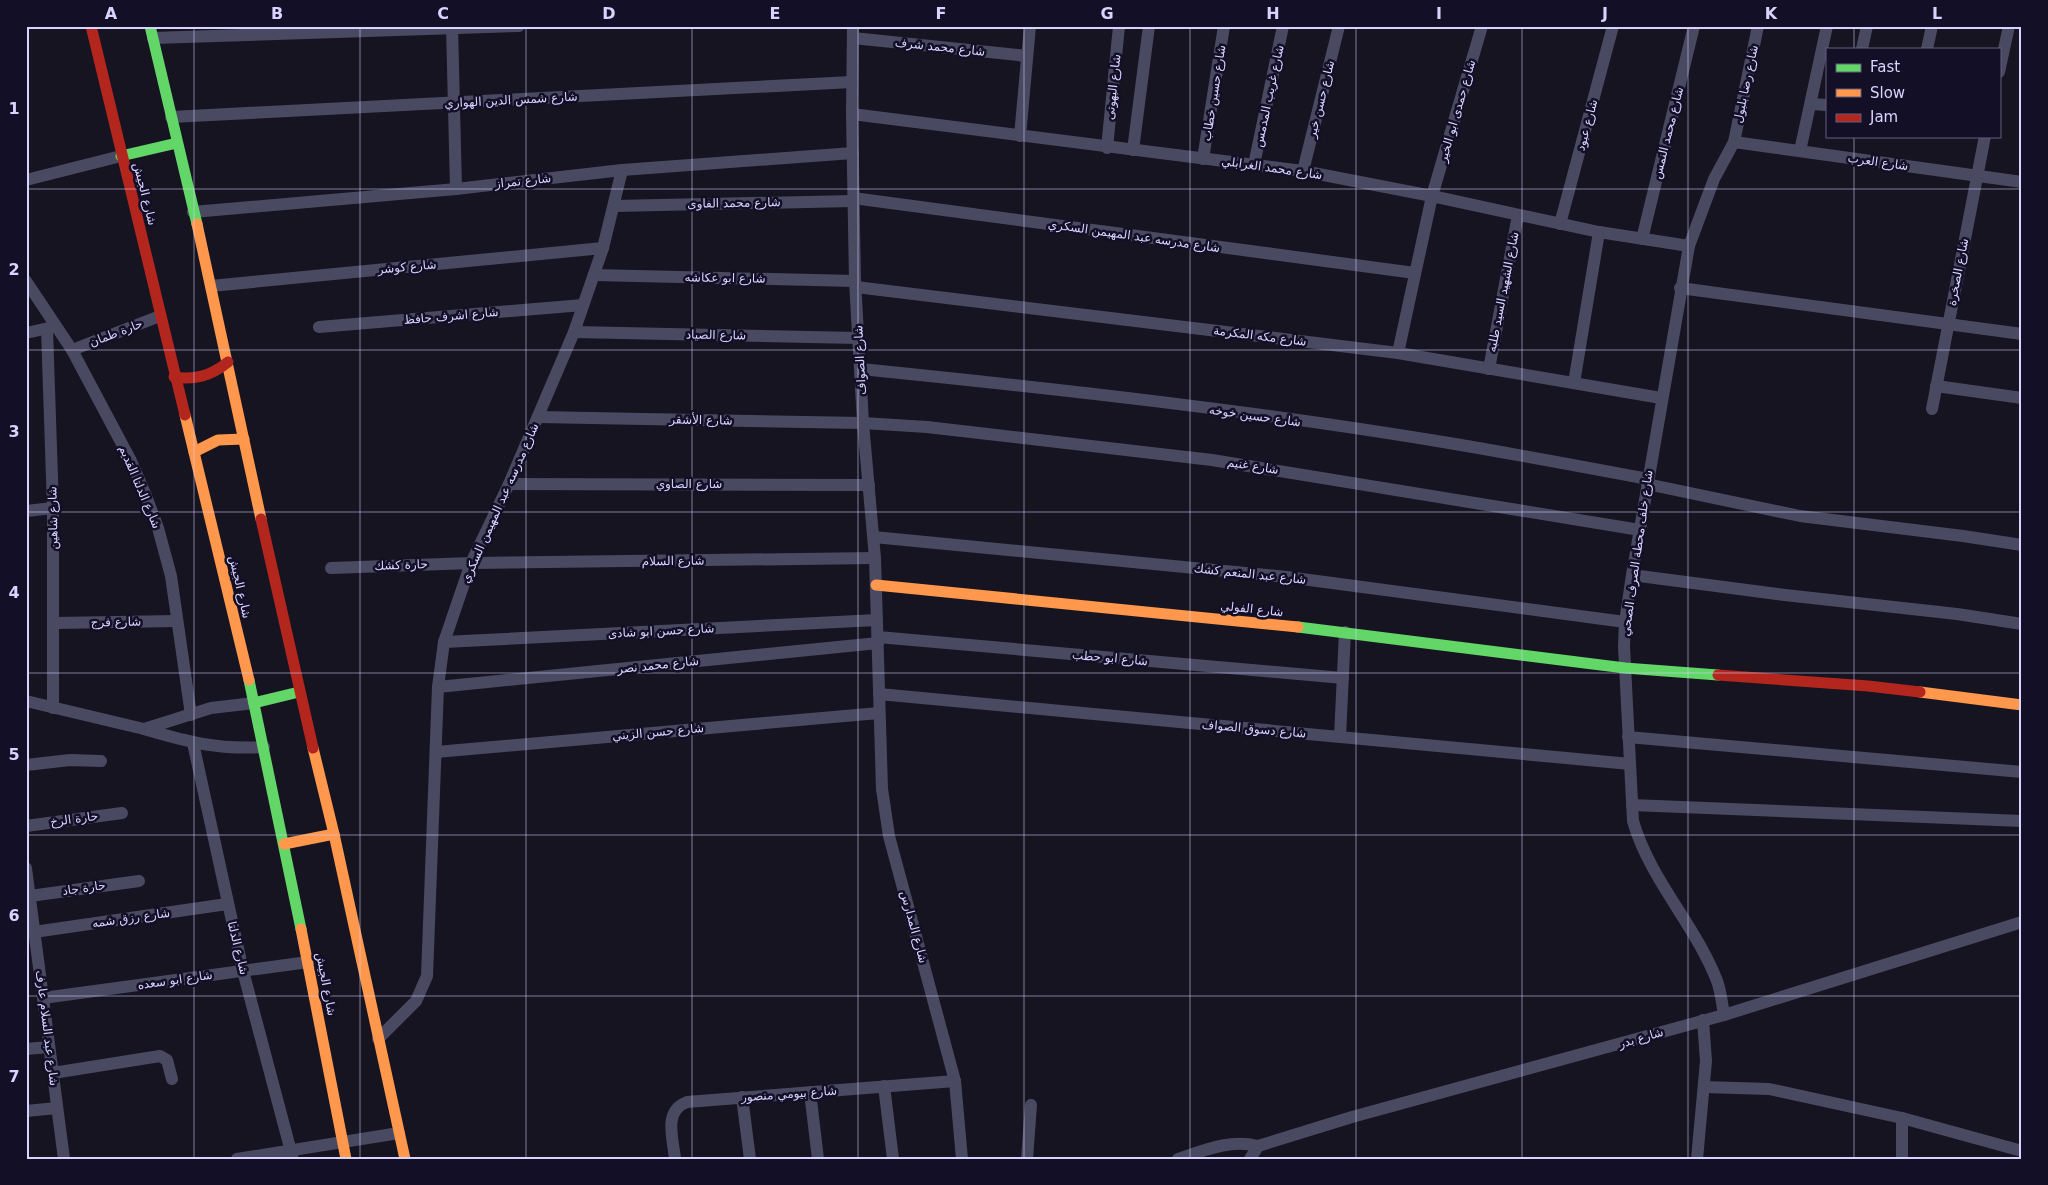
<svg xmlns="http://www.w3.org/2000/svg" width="2048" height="1185" viewBox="0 0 2048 1185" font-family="'DejaVu Sans','Noto Sans Arabic',sans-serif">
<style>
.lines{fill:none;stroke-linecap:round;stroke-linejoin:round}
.street{stroke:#4a4962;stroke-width:12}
.fast{stroke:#63d668;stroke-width:11}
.slow{stroke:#ff974d;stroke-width:11}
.jam{stroke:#b3261e;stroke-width:11}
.grid{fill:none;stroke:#d9d4ff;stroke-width:1;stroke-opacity:0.55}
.labels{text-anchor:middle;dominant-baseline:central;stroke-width:5;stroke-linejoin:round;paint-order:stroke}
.street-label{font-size:12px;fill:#d9d4ff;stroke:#130f26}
.neatline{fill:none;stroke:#d9d4ff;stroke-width:2}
.grid-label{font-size:16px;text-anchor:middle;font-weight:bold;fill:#d9d4ff}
</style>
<rect width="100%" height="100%" fill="#161421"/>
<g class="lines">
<g class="street">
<polyline points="452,26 456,189"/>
<polyline points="853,26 852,114 855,281 863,423 875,558 882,789 889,836 955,1081 962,1159"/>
<polyline points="153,38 519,26"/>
<polyline points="853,38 1027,56"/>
<polyline points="1862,49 1867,26"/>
<polyline points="1927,49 1932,26"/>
<polyline points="1999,72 2009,26"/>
<polyline points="1811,104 1827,105"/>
<polyline points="852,114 1303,171 1432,196 1599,232 1689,246"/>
<polyline points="171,117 852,82"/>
<polyline points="1020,136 1030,26"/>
<polyline points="1734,142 2022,182"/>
<polyline points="1107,148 1119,26"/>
<polyline points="1133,150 1149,26"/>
<polyline points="1800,151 1827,26"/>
<polyline points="1203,159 1224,26"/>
<polyline points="1254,165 1283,26"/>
<polyline points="1303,171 1339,26"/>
<polyline points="26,180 121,156"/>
<polyline points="853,198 1415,273"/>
<polyline points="614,206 853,201"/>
<polyline points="193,212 456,189 622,170 853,153"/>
<polyline points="1560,224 1613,26"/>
<polyline points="1642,239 1694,26"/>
<polyline points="594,275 855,281"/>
<polyline points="26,281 72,350 130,459 146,496 158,528 171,576 191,715"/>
<polyline points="211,286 603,248"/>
<polyline points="856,287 1398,353 1661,398"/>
<polyline points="1680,288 2022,334"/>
<polyline points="319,327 583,305"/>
<polyline points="47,329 53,508 53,708"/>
<polyline points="574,332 858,338"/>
<polyline points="26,333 53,327"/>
<polyline points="72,350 160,316"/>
<polyline points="1398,353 1432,196 1482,26"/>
<path d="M 861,369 C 1059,389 1258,411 1455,444 C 1520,455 1584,467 1648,479"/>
<polyline points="1489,369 1518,215"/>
<polyline points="1574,383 1599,232"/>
<polyline points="1936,386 2022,398"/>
<polyline points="1932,409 1985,136"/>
<polyline points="538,417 863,423 927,427 1212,460 1640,530"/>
<polyline points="509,484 869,485"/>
<polyline points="1647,484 1800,516 1963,536 2022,545"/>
<polyline points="26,511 53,508"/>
<polyline points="874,537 1287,577 1625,622"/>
<polyline points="331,568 471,563 875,558"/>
<polyline points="1632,575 1785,595 1957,614 2022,624"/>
<polyline points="55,623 177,621"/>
<polyline points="878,637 1343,678"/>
<polyline points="444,642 877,620"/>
<polyline points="438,687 878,643"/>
<polyline points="879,694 1630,764"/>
<polyline points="26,701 144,729"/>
<path d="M 254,703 L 211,708 L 144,729 C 188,742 218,750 264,747"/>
<polyline points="1340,737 1345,632"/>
<polyline points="1628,737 2022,772"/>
<polyline points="193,743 243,971 293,1159"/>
<polyline points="436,752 879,713"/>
<polyline points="26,765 70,760 101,761"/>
<polyline points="1632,805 2022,821"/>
<polyline points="26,826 122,813"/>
<polyline points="26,868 64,1159"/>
<polyline points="30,896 139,881"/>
<polyline points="34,932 227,904"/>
<polyline points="43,998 308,962"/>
<path d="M 1724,1015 C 1722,1004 1721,991 1717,981 C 1695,924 1650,880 1633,821 L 1624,646 L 1625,622 L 1632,575 L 1689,246 L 1714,179 L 1734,142 L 1758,26"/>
<polyline points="378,1039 416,1001 427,976 438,687 444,642 471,563 509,484 574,332 603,248 622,170"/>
<polyline points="26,1049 49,1047"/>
<polyline points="53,1073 160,1056 167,1060 172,1079"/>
<polyline points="884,1086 893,1159"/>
<polyline points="1704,1087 1769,1089 1902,1118 2022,1151"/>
<polyline points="810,1092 818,1159"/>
<polyline points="742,1097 750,1159"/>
<polyline points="26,1111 57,1108"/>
<polyline points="1902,1118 1902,1159"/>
<polyline points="237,1159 399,1133"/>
<path d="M 675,1159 C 673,1138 663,1111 687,1102 L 955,1081"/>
<polyline points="1027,1159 1031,1105"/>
<path d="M 1178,1159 C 1205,1150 1230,1139 1258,1146 L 1352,1117 L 1724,1015 L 2022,922"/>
<polyline points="1250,1159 1258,1146"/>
<polyline points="1697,1159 1706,1061 1703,1020"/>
</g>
<g class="fast">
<polyline points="150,26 197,224"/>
<polyline points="121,156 177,143"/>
<polyline points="1298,627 1625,668 1718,675"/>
<polyline points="249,680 301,929"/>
<polyline points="254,703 299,692"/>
</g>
<g class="slow">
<polyline points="197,224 261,519"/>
<polyline points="185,415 249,680"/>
<polyline points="194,452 218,440 244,439"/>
<polyline points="876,585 1298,627"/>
<polyline points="1920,692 2022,705"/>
<polyline points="313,748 334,834 405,1159"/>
<polyline points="284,844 334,834"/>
<polyline points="301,929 346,1159"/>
</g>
<g class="jam">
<polyline points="91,26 185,415"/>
<path d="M 174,377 C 195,380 211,376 228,362"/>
<polyline points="261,519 313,748"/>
<polyline points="1718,675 1868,686 1920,692"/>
</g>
</g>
<path class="grid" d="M 194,26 L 194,1159M 360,26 L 360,1159M 526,26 L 526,1159M 692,26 L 692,1159M 858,26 L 858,1159M 1024,26 L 1024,1159M 1190,26 L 1190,1159M 1356,26 L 1356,1159M 1522,26 L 1522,1159M 1688,26 L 1688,1159M 1854,26 L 1854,49M 1854,136 L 1854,1159M 26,189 L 2022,189M 26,350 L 2022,350M 26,512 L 2022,512M 26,673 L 2022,673M 26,835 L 2022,835M 26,996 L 2022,996"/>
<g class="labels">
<g class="street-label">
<text transform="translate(940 47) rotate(6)">شارع محمد شرف</text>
<text transform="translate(1746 84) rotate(-78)">شارع رضا بلبول</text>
<text transform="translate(1113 87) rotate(-84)">شارع البهوتى</text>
<text transform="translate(1214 93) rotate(-81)">شارع حسين خطاب</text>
<text transform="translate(1269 96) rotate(-78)">شارع غريب المدمس</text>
<text transform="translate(1321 99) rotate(-76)">شارع حسن خير</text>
<text transform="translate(511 100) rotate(-3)">شارع شمس الدين الهواري</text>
<text transform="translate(1457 111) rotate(-74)">شارع حمدى ابو الخير</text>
<text transform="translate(1587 125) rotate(-75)">شارع عبود</text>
<text transform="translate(1668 133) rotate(-76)">شارع محمد النمس</text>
<text transform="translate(1878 162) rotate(8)">شارع العرب</text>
<text transform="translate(1272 168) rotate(8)">شارع محمد الغرابلي</text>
<text transform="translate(523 181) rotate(-6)">شارع تمراز</text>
<text transform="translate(145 194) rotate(76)">شارع الجيش</text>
<text transform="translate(734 203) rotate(-1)">شارع محمد الفاوى</text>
<text transform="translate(1134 236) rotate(8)">شارع مدرسه عبد المهيمن السكري</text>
<text transform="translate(407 267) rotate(-5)">شارع كوشر</text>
<text transform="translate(1958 272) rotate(-79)">شارع الصخرة</text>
<text transform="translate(725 278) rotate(1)">شارع ابو عكاشه</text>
<text transform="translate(1503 292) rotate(-79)">شارع الشهيد السيد طلبه</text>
<text transform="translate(451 316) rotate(-5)">شارع اشرف حافظ</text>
<text transform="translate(116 333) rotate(-21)">حارة طمان</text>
<text transform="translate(716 335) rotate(1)">شارع الصياد</text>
<text transform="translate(1260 336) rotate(7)">شارع مكه المكرمة</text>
<text transform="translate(860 360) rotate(-93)">شارع الصواف</text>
<text transform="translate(1255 416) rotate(8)">شارع حسين خوخه</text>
<text transform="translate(701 420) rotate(1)">شارع الأشقر</text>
<text transform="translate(1253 466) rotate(9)">شارع غنيم</text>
<text x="689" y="484">شارع الصاوي</text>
<text transform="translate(140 487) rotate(67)">شارع الدلتا القديم</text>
<text transform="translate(500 503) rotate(-66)">شارع مدرسه عبد المهيمن السكري</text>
<text transform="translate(53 518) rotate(-91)">شارع شاهين</text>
<text transform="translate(1637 553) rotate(-82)">شارع خلف محطة الصرف الصحي</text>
<text transform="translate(673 561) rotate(-1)">شارع السلام</text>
<text transform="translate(401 565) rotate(-2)">حارة كشك</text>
<text transform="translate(1250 574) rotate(6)">شارع عبد المنعم كشك</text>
<text transform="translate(240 587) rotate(77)">شارع الجيش</text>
<text transform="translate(1252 609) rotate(6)">شارع الفولي</text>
<text transform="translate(116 622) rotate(-1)">شارع فرج</text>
<text transform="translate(661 631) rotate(-3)">شارع حسن ابو شادى</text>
<text transform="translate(1110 658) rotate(5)">شارع ابو حطب</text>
<text transform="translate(658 665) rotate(-6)">شارع محمد نصر</text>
<text transform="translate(1254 729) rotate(5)">شارع دسوق الصواف</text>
<text transform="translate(658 732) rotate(-5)">شارع حسن الزيني</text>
<text transform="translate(74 819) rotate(-8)">حارة الرخ</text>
<text transform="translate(84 888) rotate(-8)">حارة جاد</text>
<text transform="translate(131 918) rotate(-8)">شارع رزق شمه</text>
<text transform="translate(914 927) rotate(75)">شارع المدارس</text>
<text transform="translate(238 948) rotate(76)">شارع الدلتا</text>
<text transform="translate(175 980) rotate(-8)">شارع ابو سعده</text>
<text transform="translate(326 984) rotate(79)">شارع الجيش</text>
<text transform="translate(47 1028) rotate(83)">شارع عبد السلام عارف</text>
<text transform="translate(1641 1038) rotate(-16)">شارع بدر</text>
<text transform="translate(789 1094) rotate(-4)">شارع بيومي منصور</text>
</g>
</g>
<rect width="2048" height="1185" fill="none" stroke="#130f26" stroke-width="55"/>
<rect x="1826" y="48" width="175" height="90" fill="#130f26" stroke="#625e7d"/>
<rect x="1836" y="64" width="25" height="8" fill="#63d668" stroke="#625e7d"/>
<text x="1870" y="72" font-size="15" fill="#d9d4ff">Fast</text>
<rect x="1836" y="89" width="25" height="8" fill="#ff974d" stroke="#625e7d"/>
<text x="1870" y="98" font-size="15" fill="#d9d4ff">Slow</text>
<rect x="1836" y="114" width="25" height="8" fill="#b3261e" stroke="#625e7d"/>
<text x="1870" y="122" font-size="15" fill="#d9d4ff">Jam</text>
<rect x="28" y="28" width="1992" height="1130" class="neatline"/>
<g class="grid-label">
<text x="111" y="19">A</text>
<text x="277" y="19">B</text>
<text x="443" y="19">C</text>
<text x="609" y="19">D</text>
<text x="775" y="19">E</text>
<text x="941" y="19">F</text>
<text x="1107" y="19">G</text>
<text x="1273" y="19">H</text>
<text x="1439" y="19">I</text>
<text x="1605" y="19">J</text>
<text x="1771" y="19">K</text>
<text x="1937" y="19">L</text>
<text x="14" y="114">1</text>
<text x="14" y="275">2</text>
<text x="14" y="437">3</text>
<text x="14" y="598">4</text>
<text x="14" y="760">5</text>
<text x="14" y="921">6</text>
<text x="14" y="1082">7</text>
</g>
</svg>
